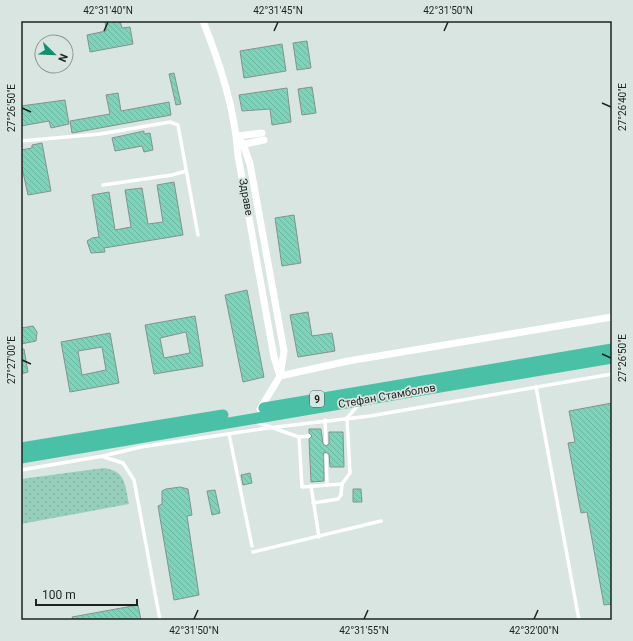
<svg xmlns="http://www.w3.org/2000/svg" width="633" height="641" viewBox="0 0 633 641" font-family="Roboto,sans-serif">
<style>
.grass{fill:url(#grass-dots)}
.building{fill:url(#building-back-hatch);stroke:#86918d;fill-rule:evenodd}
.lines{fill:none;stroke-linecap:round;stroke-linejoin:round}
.service{stroke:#fff;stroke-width:3.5}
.minor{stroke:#fff;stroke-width:7}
.trunk{stroke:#4ac0a7;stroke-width:11}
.ticks{fill:none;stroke:#1e2321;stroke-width:1.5}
.labels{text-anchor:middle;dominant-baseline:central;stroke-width:3.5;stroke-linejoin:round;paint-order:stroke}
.shield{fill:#d8e5e0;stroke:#565d5a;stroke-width:1}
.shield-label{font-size:10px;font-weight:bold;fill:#1e2321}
.street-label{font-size:11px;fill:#1e2321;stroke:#d8e5e0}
.neatline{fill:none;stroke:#1e2321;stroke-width:1.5}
.ticks-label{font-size:10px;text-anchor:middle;fill:#1e2321}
</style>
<defs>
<pattern id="grass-dots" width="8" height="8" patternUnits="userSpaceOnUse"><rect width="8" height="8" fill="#96cebc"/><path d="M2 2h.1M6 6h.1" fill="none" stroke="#81b1a1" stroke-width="1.8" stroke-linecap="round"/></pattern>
<pattern id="building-back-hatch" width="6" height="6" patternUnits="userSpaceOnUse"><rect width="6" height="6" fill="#7dd4ba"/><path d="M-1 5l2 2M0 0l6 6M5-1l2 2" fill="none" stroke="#6cb6a0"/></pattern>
</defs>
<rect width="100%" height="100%" fill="#d8e5e0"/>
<path class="grass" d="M 104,468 C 126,471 125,485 129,504 L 21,524 L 21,479 Z"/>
<g class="building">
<polygon points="105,21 120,21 122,28 130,27 133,44 90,52 87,35 106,31"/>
<polygon points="307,41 311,68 297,70 293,43"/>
<polygon points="282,44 286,71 244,78 240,51"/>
<polygon points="174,73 181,104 176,105 169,74"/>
<polygon points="312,87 316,113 302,115 298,89"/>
<polygon points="287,88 291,122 272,125 270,109 242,111 239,95"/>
<polygon points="118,93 121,111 169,102 171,115 72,133 70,121 110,114 106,95"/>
<polygon points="65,100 69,124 51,128 49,121 21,126 21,106"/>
<polygon points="144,131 144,134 150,133 153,150 144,152 142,146 115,151 112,138"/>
<polygon points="42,143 51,191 28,195 21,163 21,150 32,148 32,145"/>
<polygon points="174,182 183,235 104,248 105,252 91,253 87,241 92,238 99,237 92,195 109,192 115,230 131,227 125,190 142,188 148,224 163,222 157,185"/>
<polygon points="294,215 301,263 282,266 275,218"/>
<polygon points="247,290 264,377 243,382 225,295"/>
<polygon points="308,312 312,336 332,333 335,351 298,357 290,315"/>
<path d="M 195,316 L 203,366 L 154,374 L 145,325 ZM 186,332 L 190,353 L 164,358 L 160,338 Z"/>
<polygon points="33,326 37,332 36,341 21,344 21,328"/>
<path d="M 110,333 L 119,383 L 70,392 L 61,342 ZM 102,347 L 106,370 L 82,375 L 78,351 Z"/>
<polygon points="21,349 24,349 28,372 21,374"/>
<polygon points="612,403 612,604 604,605 587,512 581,513 568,443 575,442 569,411"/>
<polygon points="309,429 321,429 323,444 326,446 329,444 329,432 343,432 344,467 330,467 329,454 324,452 324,481 311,482 309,439 312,436 309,433"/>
<polygon points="250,473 252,483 243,485 241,475"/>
<polygon points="180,487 188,489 192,515 187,516 199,595 174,600 158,506 162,504 162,491 166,489"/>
<polygon points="353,489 361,489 362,502 353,502"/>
<polygon points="215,490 220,513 212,515 207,491"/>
<polygon points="138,605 141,620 73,620 72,617"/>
</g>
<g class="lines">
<g class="service">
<polyline points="21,141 100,134 170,122 178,125 198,235"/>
<polyline points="103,185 172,175 186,171"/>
<polyline points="536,387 579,620"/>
<polyline points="325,420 326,443"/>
<polyline points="256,422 299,437 302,487 342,484 350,473 347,418 359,404"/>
<polyline points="229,434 252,546"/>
<polyline points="299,437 309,436"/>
<polyline points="326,455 327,485"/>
<polyline points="104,457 123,463 134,480 160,620"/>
<polyline points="21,470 103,456 141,447 268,428 370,416 612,374"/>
<polyline points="311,486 319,537"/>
<polyline points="313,503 338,499 341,495 342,484"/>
<polyline points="253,552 381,521"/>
</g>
<g class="minor">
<path d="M 203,21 C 220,64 235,109 238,156 L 274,357 L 280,376"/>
<polyline points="237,136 243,144 250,164 284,351 280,376 260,409"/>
<polyline points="237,136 262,133"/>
<polyline points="240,145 264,140"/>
<polyline points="280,376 348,361 612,317"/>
</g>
<g class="trunk">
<polyline points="264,408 612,349"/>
<polyline points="21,448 223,415"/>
<polyline points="21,458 612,358"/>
</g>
</g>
<path class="ticks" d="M 104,31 L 108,22M 274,31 L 278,22M 444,31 L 448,22M 602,103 L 611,107M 22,108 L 31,112M 602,354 L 611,358M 22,360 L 31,364M 194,619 L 198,610M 364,619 L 368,610M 534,619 L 538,610"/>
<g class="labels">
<rect class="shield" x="310" y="391" width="14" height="16" rx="3"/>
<g class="shield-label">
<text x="317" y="399">9</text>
</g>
<g class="street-label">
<text transform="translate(246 197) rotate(80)">Здраве</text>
<text transform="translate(387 396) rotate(-10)">Стефан Стамболов</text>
</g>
</g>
<rect width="633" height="641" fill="none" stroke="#d8e5e0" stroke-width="44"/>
<g transform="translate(54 54) rotate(113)"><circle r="19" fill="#d8e5e0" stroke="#8e9794"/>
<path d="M0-3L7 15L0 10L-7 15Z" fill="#118f74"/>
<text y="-6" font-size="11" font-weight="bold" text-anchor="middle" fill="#1e2321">N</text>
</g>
<path d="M36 599v6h101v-6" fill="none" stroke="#1e2321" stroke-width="2"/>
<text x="42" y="599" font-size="12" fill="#1e2321" stroke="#d8e5e0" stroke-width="3" paint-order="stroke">100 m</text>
<rect x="22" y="22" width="589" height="597" class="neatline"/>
<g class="ticks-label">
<text x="108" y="14">42°31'40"N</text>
<text x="278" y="14">42°31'45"N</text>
<text x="448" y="14">42°31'50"N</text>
<text transform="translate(622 107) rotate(-90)" y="4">27°26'40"E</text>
<text transform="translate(11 108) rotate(-90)" y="4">27°26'50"E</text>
<text transform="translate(622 358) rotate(-90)" y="4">27°26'50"E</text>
<text transform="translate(11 360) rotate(-90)" y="4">27°27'00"E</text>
<text x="194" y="634">42°31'50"N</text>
<text x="364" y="634">42°31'55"N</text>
<text x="534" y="634">42°32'00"N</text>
</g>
</svg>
